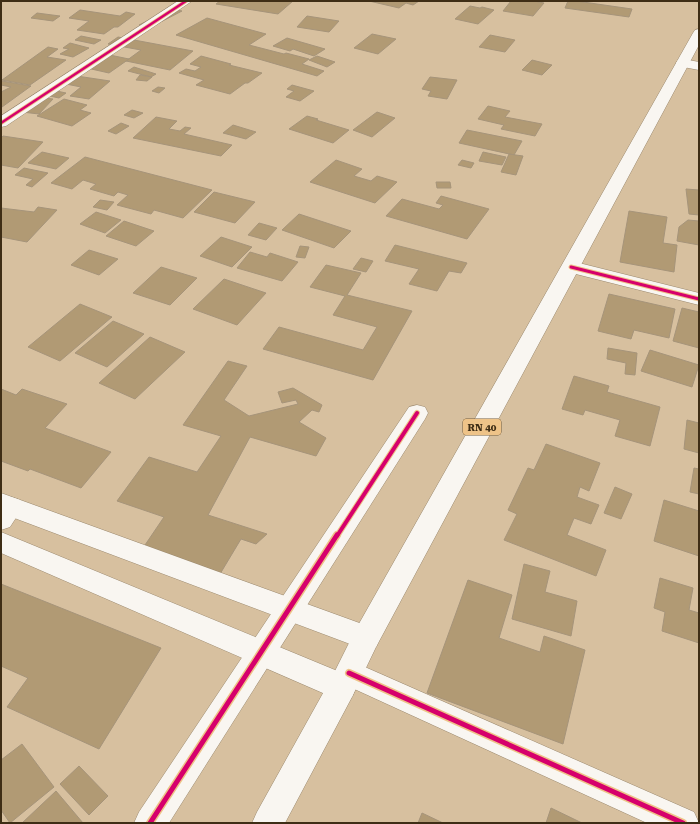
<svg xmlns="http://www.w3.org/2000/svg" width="700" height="824" viewBox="0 0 700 824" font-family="'Roboto Serif',serif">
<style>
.building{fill:#b19a74;stroke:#a6947a}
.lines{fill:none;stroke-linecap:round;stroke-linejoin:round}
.street-casing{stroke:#9a886e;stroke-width:1}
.secondary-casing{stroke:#9a886e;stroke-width:1}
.primary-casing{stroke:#9a886e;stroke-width:1}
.street{fill:#f9f6f1;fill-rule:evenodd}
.secondary{fill:#f9f6f1;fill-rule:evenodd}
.primary{fill:#f9f6f1;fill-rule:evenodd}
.cycleway-far3-casing{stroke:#eec388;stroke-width:4}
.cycleway-far2-casing{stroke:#eec388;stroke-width:5}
.cycleway-far1-casing{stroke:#eec388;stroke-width:6}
.cycleway-casing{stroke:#eec388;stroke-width:8}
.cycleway-far3{stroke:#d6006c;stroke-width:2.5}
.cycleway-far2{stroke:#d6006c;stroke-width:3}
.cycleway-far1{stroke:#d6006c;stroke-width:4}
.cycleway{stroke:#d6006c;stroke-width:5}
.labels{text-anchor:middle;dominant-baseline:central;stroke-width:4;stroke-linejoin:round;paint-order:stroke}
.shield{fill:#eec388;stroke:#735a38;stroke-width:1}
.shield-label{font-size:10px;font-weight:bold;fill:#3e2d15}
</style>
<rect width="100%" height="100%" fill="#d7c09f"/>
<g class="building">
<polygon points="220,1 293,1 278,14 216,4"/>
<polygon points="369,1 419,1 413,5 406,3 399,8"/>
<polygon points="511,1 534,1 544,3 533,16 503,11"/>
<polygon points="568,1 576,1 632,9 629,17 565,8"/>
<polygon points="470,6 480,8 482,7 494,10 478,24 455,19"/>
<polygon points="172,9 182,11 149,28 139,25"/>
<polygon points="80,10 120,16 126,12 135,14 118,27 114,27 104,34 77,30 89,21 69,18"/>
<polygon points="37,13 60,16 53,21 31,18"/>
<polygon points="307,16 339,21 329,32 297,27"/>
<polygon points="207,18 266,34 249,45 284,54 286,53 309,59 302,64 324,71 317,76 176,35"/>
<polygon points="372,34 396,39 378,54 354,48"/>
<polygon points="490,35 515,40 505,52 479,47"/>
<polygon points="81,36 101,40 94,44 75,40"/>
<polygon points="118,37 193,51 170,70 126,61 141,50 108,44"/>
<polygon points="287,38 325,49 314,56 293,49 290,51 273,46"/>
<polygon points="70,43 89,48 73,57 60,54 69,49 63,48"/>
<polygon points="48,47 58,49 47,57 66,60 30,85 2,80"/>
<polygon points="100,53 129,59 109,73 78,66"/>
<polygon points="201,56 231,64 229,65 262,73 248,83 245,83 230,94 196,85 204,80 179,73 186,69 195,71 201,67 190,64"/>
<polygon points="317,56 335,62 327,67 309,60"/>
<polygon points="532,60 552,65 542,75 522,70"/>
<polygon points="134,67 156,74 151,77 128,71"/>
<polygon points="70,75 110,81 89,99 70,96 81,87 61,83"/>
<polygon points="140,75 152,77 147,81 136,80"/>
<polygon points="430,77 457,80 447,99 428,96 431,91 422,89"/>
<polygon points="1,81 2,81 31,86 2,107 1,107 1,92 11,87 1,85"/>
<polygon points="292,85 314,91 300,101 286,97 294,91 287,89"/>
<polygon points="158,87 165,88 159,93 152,91"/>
<polygon points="52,90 66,93 59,98 45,95"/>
<polygon points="36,97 53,99 39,114 22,112"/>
<polygon points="64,99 87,105 80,110 91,113 72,126 37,116"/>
<polygon points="488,106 510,111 505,117 542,124 535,136 501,129 504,125 478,119"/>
<polygon points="132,110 143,113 134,118 124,115"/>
<polygon points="377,112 395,118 372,137 353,130"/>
<polygon points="307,116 318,119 316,120 349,130 333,143 289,129"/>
<polygon points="156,117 177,121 169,129 180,131 185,127 191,128 184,134 232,145 221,156 133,138"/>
<polygon points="121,123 129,126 116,134 108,131"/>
<polygon points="233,125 256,132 246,139 223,133"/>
<polygon points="467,130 522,141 514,155 459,143"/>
<polygon points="3,136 43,142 18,168 1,165 1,138"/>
<polygon points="42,152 69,158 56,169 28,163"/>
<polygon points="483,152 506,157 502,165 479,161"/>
<polygon points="509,154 523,156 516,175 501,172"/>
<polygon points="85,157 212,190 183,218 154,210 151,214 117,205 128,195 118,192 114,196 90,189 96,184 83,180 72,189 51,183"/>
<polygon points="336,160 362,169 354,176 371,181 377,176 397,182 375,203 310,182"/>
<polygon points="462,160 474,163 471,168 458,165"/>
<polygon points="24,168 48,173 32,187 26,185 33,179 15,175"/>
<polygon points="436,182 450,182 451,188 437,188"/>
<polygon points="686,189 699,190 699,215 689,214"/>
<polygon points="214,192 255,202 235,223 194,212"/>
<polygon points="441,196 489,209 467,239 386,216 402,199 439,209 443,205 436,203"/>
<polygon points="100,200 114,202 107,210 93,207"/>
<polygon points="38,207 57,210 27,242 1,237 1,208 34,212"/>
<polygon points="629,211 667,217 663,243 677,245 674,272 620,262"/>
<polygon points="96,212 121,220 105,233 80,224"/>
<polygon points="299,214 351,231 334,248 282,230"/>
<polygon points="688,220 699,221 699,245 677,241 679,227"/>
<polygon points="124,221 154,231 136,246 106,236"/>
<polygon points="259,223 277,228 266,240 248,235"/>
<polygon points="221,237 252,247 232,267 200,256"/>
<polygon points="395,245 467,263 461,273 449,271 437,291 409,284 419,269 385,261"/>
<polygon points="300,246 309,247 305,258 296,257"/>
<polygon points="89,250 118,259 99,275 71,265"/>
<polygon points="250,252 267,257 270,253 298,262 282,281 237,268"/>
<polygon points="361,258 373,261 366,272 353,269"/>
<polygon points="326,265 361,273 347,295 412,311 373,380 263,349 279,327 363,350 377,327 333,315 345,296 310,287"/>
<polygon points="161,267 197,278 170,305 133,293"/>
<polygon points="224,279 266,293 237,325 193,309"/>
<polygon points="609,294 675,309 669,338 634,330 631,339 598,331"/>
<polygon points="80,304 112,317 60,361 28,347"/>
<polygon points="682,308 699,312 699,348 673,341"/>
<polygon points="113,321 144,334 107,367 75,353"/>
<polygon points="150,337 185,352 135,399 99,383"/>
<polygon points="608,348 637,353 635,375 625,374 626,363 607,359"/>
<polygon points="650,350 699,365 692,387 641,371"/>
<polygon points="228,361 247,366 224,400 249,416 298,404 296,400 282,403 278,392 293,388 322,405 319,412 312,410 299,422 326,438 316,456 250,437 208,515 267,534 256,544 241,539 220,574 143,548 164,517 117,501 149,457 197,472 221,436 183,425"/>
<polygon points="574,376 609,386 607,392 660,407 650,446 615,436 620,420 585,410 583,415 562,409"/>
<polygon points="1,389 16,395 22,389 67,404 45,428 111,452 81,488 30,469 28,471 1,461"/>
<polygon points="687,420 699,423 699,453 684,449"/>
<polygon points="546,444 600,463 589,491 580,487 577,497 599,505 591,524 574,518 567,535 606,550 596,576 504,540 517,514 508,510 528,468 534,470"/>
<polygon points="694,468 699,469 699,494 690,492"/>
<polygon points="615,487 632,494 621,519 604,513"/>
<polygon points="664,500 699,511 699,556 654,541"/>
<polygon points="524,564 550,571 545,592 577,601 571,636 512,619"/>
<polygon points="660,578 693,588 689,610 699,613 699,643 662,631 665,612 654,608"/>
<polygon points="468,580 512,595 499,638 540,652 544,636 585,650 563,744 427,693"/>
<polygon points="1,584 161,648 99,749 7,707 28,678 1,666"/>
<polygon points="22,744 54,787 10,823 1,810 1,760"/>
<polygon points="79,766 108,796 89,815 60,784"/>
<polygon points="56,791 83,823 22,823"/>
<polygon points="551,808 582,823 546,823"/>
<polygon points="422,813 443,823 418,823"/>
</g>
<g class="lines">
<g class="street-casing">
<g id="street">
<polygon points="178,1 192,1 6,126 1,127 1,116"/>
<polygon points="683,59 699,62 699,70 678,66 676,63 678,60"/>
<polygon points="571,261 699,293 699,305 564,271 562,267 564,263"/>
<polygon points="417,405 425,407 428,413 425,419 169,823 134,823 139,812 409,407"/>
<polygon points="11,497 20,500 23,507 10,527 1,530 1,502"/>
<polygon points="349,660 694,812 699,823 647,823 339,682 335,673 339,664"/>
</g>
</g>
<g class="secondary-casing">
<g id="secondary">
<polygon points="1,493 376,629 380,638 376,647 366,650 1,513"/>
<polygon points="1,532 352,677 356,687 352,697 342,701 332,697 1,553"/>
</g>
</g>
<g class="primary-casing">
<polygon id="primary" points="699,29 699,45 376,647 352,697 285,823 252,823 257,812 332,677 356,629 693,33 695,30"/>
</g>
<use href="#street" class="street"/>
<use href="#secondary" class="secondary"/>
<use href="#primary" class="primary"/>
<g class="cycleway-far3-casing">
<polyline id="cycleway-far3" points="1,123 186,1"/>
</g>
<g class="cycleway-far2-casing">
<polyline id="cycleway-far2" points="571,267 699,299"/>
</g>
<g class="cycleway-far1-casing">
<polyline id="cycleway-far1" points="337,536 417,413"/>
</g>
<g class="cycleway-casing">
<g id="cycleway">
<polyline points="349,673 683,823"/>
<polyline points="150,823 337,535"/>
</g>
</g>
<use href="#cycleway-far3" class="cycleway-far3"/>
<use href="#cycleway-far2" class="cycleway-far2"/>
<use href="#cycleway-far1" class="cycleway-far1"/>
<use href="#cycleway" class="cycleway"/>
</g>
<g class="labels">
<rect class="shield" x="463" y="419" width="38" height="16" rx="3"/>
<g class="shield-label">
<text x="482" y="427">RN 40</text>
</g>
</g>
<rect width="700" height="824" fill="none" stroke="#3e2d15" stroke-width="4"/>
</svg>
